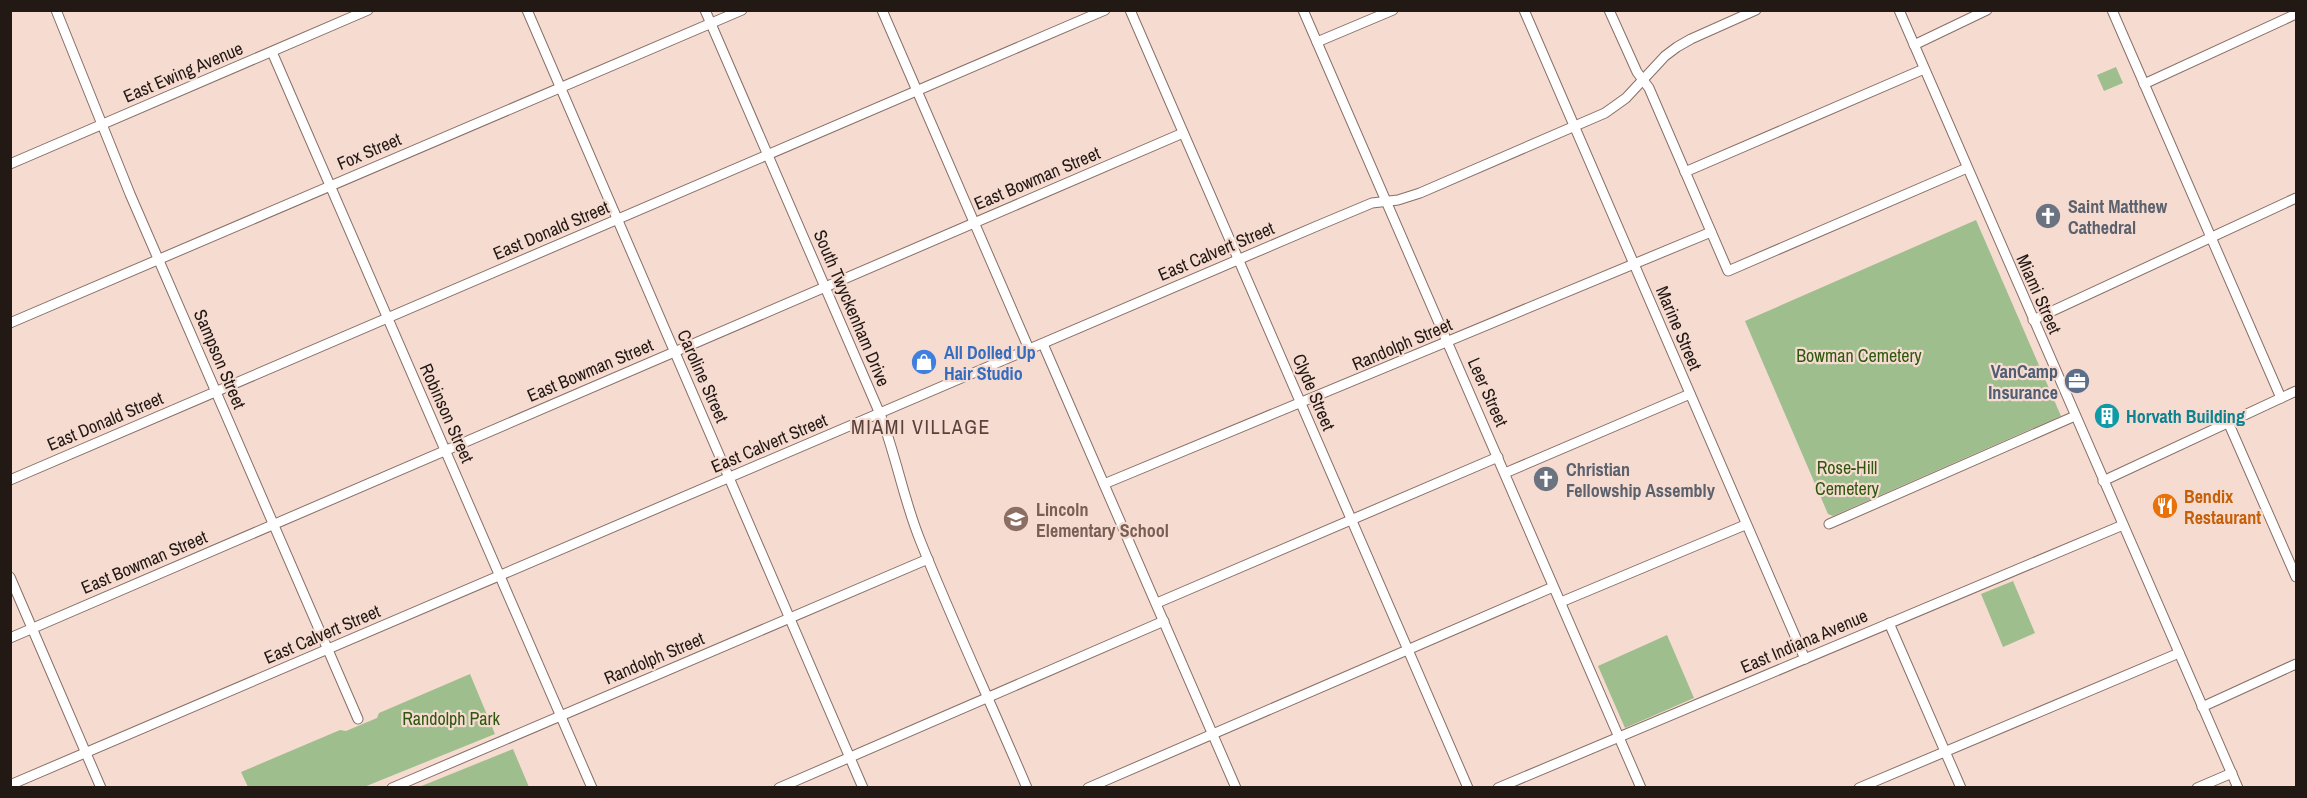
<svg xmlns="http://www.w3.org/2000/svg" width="2307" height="798" viewBox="0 0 2307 798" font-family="'Archivo Narrow',sans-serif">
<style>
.green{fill:#9ebf8d}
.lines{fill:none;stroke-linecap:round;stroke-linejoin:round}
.minor-casing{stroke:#876f66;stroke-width:11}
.minor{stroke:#fff;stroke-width:9}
.labels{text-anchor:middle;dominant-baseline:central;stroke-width:4.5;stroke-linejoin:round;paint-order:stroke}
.street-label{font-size:18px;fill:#221915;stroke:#f6dbd1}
.worship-label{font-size:18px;font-weight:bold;fill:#5b616d;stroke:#f6dbd1;text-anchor:start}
.shop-label{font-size:18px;font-weight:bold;fill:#366cbe;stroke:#f6dbd1;text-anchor:start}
.park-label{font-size:18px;fill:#2d580d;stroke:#f6dbd1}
.service-label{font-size:18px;font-weight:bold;fill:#4e5e75;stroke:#f6dbd1;text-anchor:end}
.culture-label{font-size:18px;font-weight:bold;fill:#0d838f;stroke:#f6dbd1;text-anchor:start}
.food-label{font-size:18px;font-weight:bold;fill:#c56008;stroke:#f6dbd1;text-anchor:start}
.education-label{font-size:18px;font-weight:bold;fill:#785e54;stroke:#f6dbd1;text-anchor:start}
.neighbourhood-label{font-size:20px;letter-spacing:1.5px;fill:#58423b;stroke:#f6dbd1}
</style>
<rect width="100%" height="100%" fill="#f6dbd1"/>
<g class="green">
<polygon points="2116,67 2123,83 2104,91 2097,75"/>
<polygon points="1976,220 2061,416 1833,516 1828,514 1745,321"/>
<polygon points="2013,581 2035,633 2003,647 1981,594"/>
<polygon points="1667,635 1694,698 1625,728 1598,666"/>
<polygon points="470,674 495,734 364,787 248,787 241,772 340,730 346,731 377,718 379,713"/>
<polygon points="513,749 529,787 419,787"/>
</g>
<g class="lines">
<g class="minor-casing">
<g id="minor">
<polyline points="56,10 130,194 358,719"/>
<polyline points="527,10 863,788"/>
<path d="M 705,10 L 880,414 C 896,455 903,498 920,540 C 953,623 992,705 1027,788"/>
<polyline points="882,10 1029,349"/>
<polyline points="1130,10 1468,788"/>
<polyline points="1303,10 1641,788"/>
<polyline points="1524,10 1805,659"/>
<polyline points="1609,10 1637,72 1649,88 1728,271 1967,168"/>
<polyline points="1899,10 2238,788"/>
<polyline points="2112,10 2281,398"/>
<polyline points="1317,42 1393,10"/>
<polyline points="1914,45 1987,10"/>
<polyline points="272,52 592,788"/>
<polyline points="2144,84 2296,14"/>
<polyline points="10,164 368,10"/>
<polyline points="1685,172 1924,69"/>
<polyline points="2033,320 2296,198"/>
<polyline points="10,323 742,10"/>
<polyline points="1043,344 1236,788"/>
<polyline points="2228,422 2296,577"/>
<polyline points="1505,473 1690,394"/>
<polyline points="10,480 1105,10"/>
<polyline points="2103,481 2296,391"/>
<polyline points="1104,484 1711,232"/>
<polyline points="1829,524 2075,416"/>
<polyline points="10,577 101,788"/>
<polyline points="1561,602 1745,525"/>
<polyline points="1157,603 1498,457"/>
<polyline points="1889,623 1961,788"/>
<polyline points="10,638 1183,133"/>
<polyline points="2202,707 2296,664"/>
<polyline points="10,785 1317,226 1372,203 1398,200 1420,193 1605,113 1626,98 1665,56 1677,47 1691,39 1756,10"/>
<polyline points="392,788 928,559"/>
<polyline points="779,788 1164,621"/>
<polyline points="1088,788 1553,587"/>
<polyline points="1498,788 2123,525"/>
<polyline points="1859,788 2179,653"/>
<polyline points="2197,788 2232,773"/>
</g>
</g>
<use href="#minor" class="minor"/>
</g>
<defs>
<g id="church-disc" transform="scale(1.35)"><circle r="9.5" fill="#6b7280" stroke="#f6dbd1"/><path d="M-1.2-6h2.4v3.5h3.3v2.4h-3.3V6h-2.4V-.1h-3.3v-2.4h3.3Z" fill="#fff"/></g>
<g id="shop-disc" transform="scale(1.35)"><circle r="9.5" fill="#3f7fe0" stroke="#f6dbd1"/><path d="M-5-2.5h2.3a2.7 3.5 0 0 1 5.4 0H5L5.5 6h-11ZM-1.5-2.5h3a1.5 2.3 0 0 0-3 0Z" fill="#fff"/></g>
<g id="office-disc" transform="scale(1.35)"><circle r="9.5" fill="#5c6f8a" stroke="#f6dbd1"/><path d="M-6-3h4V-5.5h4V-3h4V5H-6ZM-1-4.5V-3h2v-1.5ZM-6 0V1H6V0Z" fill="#fff"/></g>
<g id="building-disc" transform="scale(1.35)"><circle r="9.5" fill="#0f9aa8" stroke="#f6dbd1"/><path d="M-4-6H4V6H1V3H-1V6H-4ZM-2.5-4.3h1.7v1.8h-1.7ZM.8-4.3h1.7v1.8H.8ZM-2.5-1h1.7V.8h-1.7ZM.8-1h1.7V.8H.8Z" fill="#fff"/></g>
<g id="restaurant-disc" transform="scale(1.35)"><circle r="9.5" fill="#e8710a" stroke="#f6dbd1"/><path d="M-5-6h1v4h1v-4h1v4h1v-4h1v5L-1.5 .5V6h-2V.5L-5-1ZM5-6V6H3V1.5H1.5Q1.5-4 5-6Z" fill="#fff"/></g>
<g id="school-disc" transform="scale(1.35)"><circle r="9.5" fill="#8d6e63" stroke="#f6dbd1"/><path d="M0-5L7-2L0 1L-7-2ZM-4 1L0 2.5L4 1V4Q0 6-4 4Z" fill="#fff"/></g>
</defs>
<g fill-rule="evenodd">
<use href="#church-disc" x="2048" y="216"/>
<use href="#shop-disc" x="924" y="362"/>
<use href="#office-disc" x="2077" y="381"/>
<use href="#building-disc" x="2107" y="416"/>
<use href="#church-disc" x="1546" y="479"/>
<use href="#restaurant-disc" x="2165" y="506"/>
<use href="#school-disc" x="1016" y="519"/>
</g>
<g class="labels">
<g class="street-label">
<text transform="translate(183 72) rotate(-23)">East Ewing Avenue</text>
<text transform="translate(369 151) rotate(-23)">Fox Street</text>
<text transform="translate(1037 178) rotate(-23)">East Bowman Street</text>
<text transform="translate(551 230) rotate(-23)">East Donald Street</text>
<text transform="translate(1216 251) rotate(-23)">East Calvert Street</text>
<text transform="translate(2039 294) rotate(66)">Miami Street</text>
<text transform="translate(852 308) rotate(67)">South Twyckenham Drive</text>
<text transform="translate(1679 328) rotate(67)">Marine Street</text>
<text transform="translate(1402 344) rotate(-23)">Randolph Street</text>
<text transform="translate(220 359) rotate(67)">Sampson Street</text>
<text transform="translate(590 370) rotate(-23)">East Bowman Street</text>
<text transform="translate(703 376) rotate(66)">Caroline Street</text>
<text transform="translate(1314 392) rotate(67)">Clyde Street</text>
<text transform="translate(1488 392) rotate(66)">Leer Street</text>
<text transform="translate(447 413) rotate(66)">Robinson Street</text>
<text transform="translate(105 421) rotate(-23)">East Donald Street</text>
<text transform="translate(769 443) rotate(-23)">East Calvert Street</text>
<text transform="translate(144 562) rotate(-23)">East Bowman Street</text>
<text transform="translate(322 634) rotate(-23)">East Calvert Street</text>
<text transform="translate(1804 641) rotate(-23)">East Indiana Avenue</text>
<text transform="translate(654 658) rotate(-23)">Randolph Street</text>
</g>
<g class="worship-label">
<text x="2068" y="206">Saint Matthew<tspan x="2068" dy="21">Cathedral</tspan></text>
<text x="1566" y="469">Christian<tspan x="1566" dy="21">Fellowship Assembly</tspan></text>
</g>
<g class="shop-label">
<text x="944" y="352">All Dolled Up<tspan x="944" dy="21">Hair Studio</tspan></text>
</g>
<g class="park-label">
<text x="1859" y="355">Bowman Cemetery</text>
<text x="1847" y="467">Rose-Hill<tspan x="1847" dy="21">Cemetery</tspan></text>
<text x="451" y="718">Randolph Park</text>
</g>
<g class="service-label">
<text x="2058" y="371">VanCamp<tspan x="2058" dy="21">Insurance</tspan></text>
</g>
<g class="culture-label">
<text x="2126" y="416">Horvath Building</text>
</g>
<g class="food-label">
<text x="2184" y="496">Bendix<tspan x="2184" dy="21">Restaurant</tspan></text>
</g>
<g class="education-label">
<text x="1036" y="509">Lincoln<tspan x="1036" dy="21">Elementary School</tspan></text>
</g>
<g class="neighbourhood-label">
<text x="921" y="426">MIAMI VILLAGE</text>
</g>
</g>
<rect width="2307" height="798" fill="none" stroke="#221915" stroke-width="24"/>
</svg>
